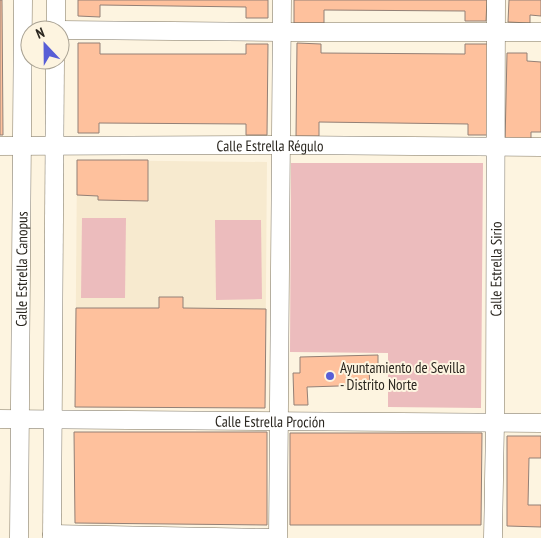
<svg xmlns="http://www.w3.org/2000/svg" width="541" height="538" viewBox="0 0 541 538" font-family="'PT Sans Narrow',sans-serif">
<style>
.built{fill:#f7eacf}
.green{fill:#ecbcbd}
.building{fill:#fec19d;stroke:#938076}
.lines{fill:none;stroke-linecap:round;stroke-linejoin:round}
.minor-casing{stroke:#7d7563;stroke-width:19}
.minor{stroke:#fff;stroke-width:18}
.poi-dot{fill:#585ed6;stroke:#fdf4e0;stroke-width:2}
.labels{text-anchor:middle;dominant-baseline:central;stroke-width:4;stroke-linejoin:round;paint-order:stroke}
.street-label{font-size:15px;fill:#2a261f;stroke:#fdf4e0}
.poi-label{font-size:15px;fill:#2a261f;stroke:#fdf4e0;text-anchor:start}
</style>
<rect width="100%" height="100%" fill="#fdf4e0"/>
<polygon class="built" points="77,160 267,162 265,408 75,407"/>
<g class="green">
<polygon points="291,163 483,163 481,408 388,407 388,353 290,352"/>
<polygon points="82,218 126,218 125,298 81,298"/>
<polygon points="215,220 261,220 262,299 216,300"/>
</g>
<g class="building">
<polygon points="0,0 2,0 3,135 0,135"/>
<polygon points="78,0 268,0 268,18 246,18 246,7 100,5 100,17 78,16"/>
<polygon points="294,0 487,0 486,21 465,21 465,11 324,10 324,23 294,23"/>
<polygon points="509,0 541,0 541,16 530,15 530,23 508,22"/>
<polygon points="78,43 100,43 100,54 246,54 246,44 268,44 267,135 246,135 246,124 99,123 99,133 78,133"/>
<polygon points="297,43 321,44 321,53 465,54 465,44 489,44 488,135 468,135 468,124 319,122 319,136 296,136"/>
<polygon points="507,53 527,53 527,61 541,62 541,132 531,132 531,143 505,143"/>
<polygon points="77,160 148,160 148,201 98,200 98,196 77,195"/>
<polygon points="159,297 183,297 183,308 266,309 265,408 75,407 76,308 159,308"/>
<polygon points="378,355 378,370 369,370 370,385 307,387 308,405 294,405 293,373 300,373 300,357"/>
<polygon points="74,432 267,432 267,525 75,523"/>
<polygon points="290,433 482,433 481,525 290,525"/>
<polygon points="507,436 541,436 541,458 529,458 528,505 541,505 541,527 507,526"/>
</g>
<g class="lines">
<g class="minor-casing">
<g id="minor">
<polyline points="56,30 56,0"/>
<polyline points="60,30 282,32 541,32"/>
<path id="s1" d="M 0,146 L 281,145 L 541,147"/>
<path id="s2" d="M 0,419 L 541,423"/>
<polyline points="52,534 277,538"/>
<path id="s3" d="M 19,538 L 23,0"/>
<polyline points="52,538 55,60"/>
<polyline points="278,538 282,0"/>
<path id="s4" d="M 493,538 L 495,423 L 496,0"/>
</g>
</g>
<use href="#minor" class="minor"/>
</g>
<circle class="poi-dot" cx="330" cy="376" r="5"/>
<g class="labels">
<g class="street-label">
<text stroke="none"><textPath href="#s1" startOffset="270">Calle Estrella Régulo</textPath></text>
<text stroke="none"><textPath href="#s3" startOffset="269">Calle Estrella Canopus</textPath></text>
<text stroke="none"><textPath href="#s4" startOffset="269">Calle Estrella Sirio</textPath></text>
<text stroke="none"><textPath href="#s2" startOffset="270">Calle Estrella Proción</textPath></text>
</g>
<g class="poi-label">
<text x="340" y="367">Ayuntamiento de Sevilla<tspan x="340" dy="17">- Distrito Norte</tspan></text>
</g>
</g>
<g transform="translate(45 45) rotate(338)"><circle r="24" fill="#fdf4e0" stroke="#a9a293"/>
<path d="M0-4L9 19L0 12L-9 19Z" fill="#585ed6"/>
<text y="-8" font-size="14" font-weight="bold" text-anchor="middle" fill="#2a261f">N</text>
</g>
</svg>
